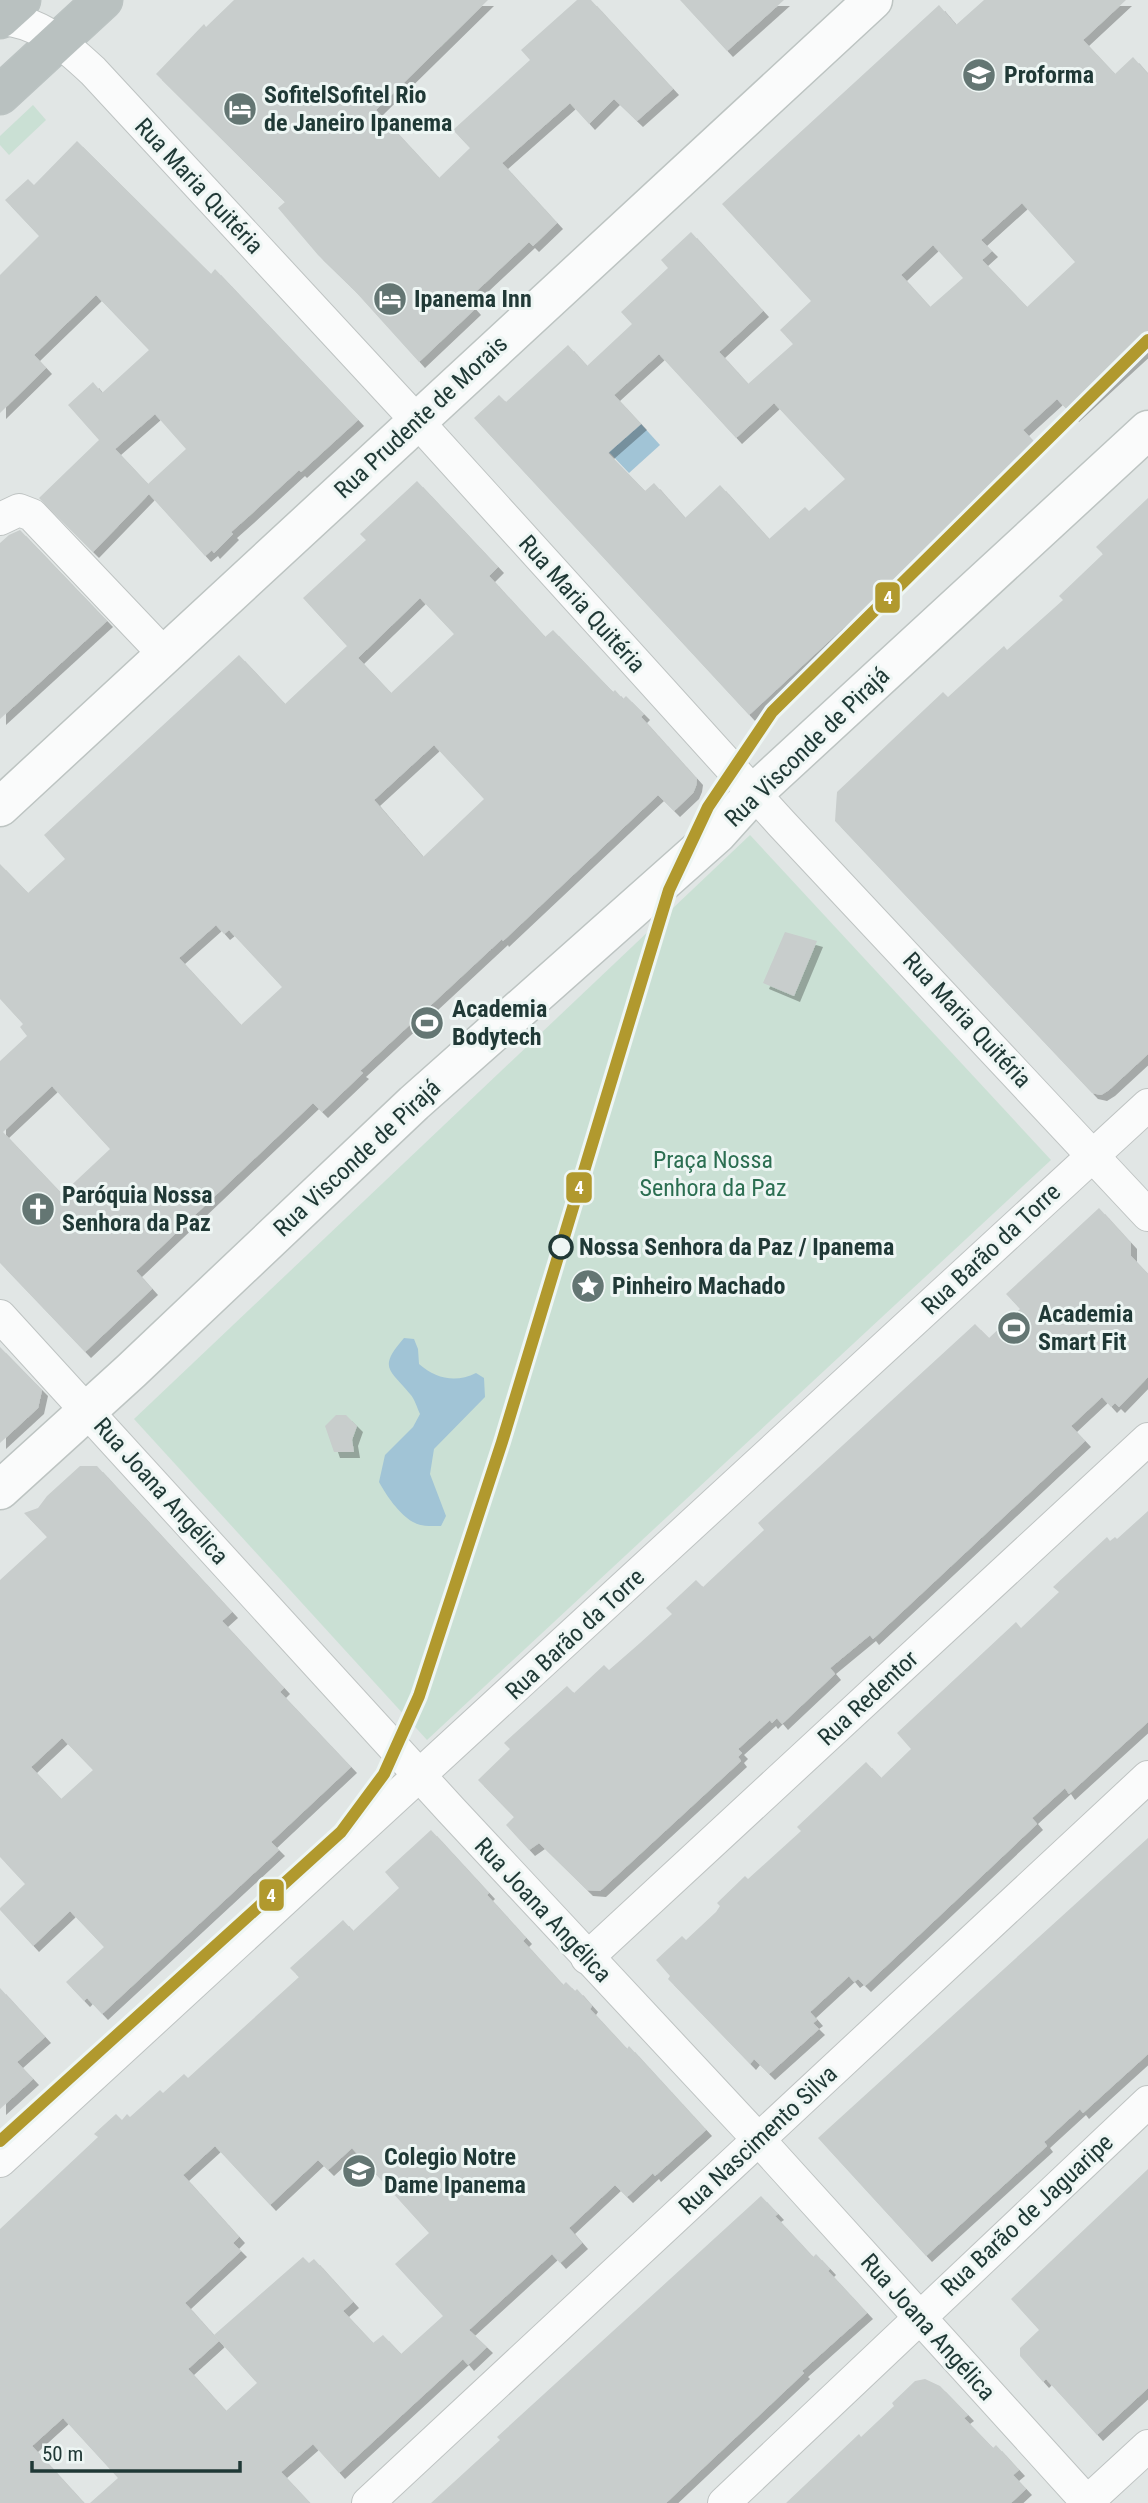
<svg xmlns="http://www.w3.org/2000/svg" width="1148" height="2503" viewBox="0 0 1148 2503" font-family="'Roboto Condensed',sans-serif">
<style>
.green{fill:#cae0d4}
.water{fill:#a1c4d6}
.building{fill:#c8cdcc;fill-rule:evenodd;filter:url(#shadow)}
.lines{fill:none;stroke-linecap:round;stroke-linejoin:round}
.street-casing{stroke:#bec3c2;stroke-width:34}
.secondary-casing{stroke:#bdc4c2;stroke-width:41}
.highway-casing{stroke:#bbc3c2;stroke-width:41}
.street{stroke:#fafbfb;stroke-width:32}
.secondary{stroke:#fafbfb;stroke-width:38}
.highway{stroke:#b9c1c0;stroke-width:38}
.metro-1-casing{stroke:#eef6f4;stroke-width:18}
.metro-1{stroke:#b1992e;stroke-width:12}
.stop-dot{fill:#eef6f4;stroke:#203936;stroke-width:3.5}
.labels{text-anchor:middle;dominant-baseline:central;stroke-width:6;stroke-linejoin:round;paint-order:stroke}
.poi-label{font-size:24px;font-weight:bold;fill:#203936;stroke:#eef6f4;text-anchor:start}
.street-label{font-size:24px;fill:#203936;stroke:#eef6f4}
.park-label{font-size:24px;fill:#2b6e51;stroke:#eef6f4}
.stop-label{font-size:24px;font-weight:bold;fill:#203936;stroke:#eef6f4;text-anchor:start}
.line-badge{stroke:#eef6f4;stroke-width:2.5}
.badge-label{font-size:19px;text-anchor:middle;font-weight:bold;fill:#fff}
</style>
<defs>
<filter id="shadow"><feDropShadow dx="6" dy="6" stdDeviation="0" flood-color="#0004"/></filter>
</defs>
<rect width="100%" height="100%" fill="#e1e6e5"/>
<g class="green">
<polygon points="33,105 46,120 9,155 0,145 0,136"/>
<polygon points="750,835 1051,1160 427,1740 134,1419"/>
</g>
<g class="water">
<polygon points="641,424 660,445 629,473 609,452"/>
<path d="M 404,1338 L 414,1339 L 418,1349 L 419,1364 C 436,1379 456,1383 476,1373 L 484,1378 L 485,1397 L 434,1449 L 430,1474 L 446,1516 L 441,1526 C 432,1526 421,1527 413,1522 C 399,1514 386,1495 379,1482 L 385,1455 L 413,1427 L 420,1414 C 417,1408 415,1399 410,1394 C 389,1369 378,1368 404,1338 Z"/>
</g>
<g class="building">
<polygon points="234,0 488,0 376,110 439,178 470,148 453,130 530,60 521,50 577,0 591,0 673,89 637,121 614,99 589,124 570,103 502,163 557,223 533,246 529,242 467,300 475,309 419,362 354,290 318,255 278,208 285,202 156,74 204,24 206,27"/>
<polygon points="680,0 784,0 727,51"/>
<path d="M 984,0 L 1126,0 L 1083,40 L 1115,74 L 1133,57 L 1148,74 L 1148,347 L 1073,416 L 1057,399 L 1023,430 L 1039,447 L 749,715 L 474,418 L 499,395 L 506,402 L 568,345 L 587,366 L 632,324 L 621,312 L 668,268 L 661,260 L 691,232 L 763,311 L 719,352 L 748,384 L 793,344 L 780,330 L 811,301 L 722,204 L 939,5 L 956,25 ZM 1022,203 L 1075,262 L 1027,307 L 982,260 L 992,251 L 981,240 ZM 933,245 L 963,278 L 930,307 L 901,275 ZM 659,354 L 736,438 L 774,403 L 845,479 L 809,511 L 805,507 L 769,539 L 720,485 L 685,518 L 654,483 L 645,491 L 608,453 L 641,424 L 614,395 Z"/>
<path d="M 77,141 L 211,274 L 215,269 L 358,420 L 301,472 L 299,470 L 248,517 L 231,532 L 233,534 L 214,553 L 212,550 L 205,556 L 149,494 L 93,552 L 39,498 L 99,440 L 68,405 L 93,382 L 102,393 L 149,350 L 96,295 L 34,355 L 46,368 L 0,413 L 0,275 L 39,236 L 5,200 L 28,179 L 34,185 ZM 155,414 L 186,449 L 148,484 L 115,449 Z"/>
<path d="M 417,481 L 498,567 L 489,576 L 545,637 L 553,630 L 613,692 L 615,690 L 623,699 L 626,696 L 644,714 L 641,717 L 697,779 L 696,786 L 693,793 L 674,811 L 658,795 L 503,941 L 502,939 L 360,1071 L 363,1073 L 322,1112 L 313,1103 L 136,1271 L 152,1289 L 85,1352 L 0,1263 L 0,1061 L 27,1036 L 20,1027 L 23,1024 L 0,999 L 0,864 L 28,893 L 65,859 L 44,835 L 239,655 L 285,704 L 347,646 L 357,657 L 303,598 L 366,540 L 360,534 ZM 420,598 L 454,634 L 391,693 L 358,658 ZM 434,745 L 484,799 L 423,857 L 374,800 ZM 216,925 L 224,934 L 229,930 L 282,987 L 241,1025 L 179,958 ZM 52,1086 L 110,1149 L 62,1194 L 3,1132 Z"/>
<polygon points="1148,498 1148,1054 1109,1090 1101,1095 1092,1093 835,821 837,792 943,692 948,697 1004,646 1007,650 1063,600 1059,596 1103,554 1096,547"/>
<polygon points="20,530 107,621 0,719 0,543 9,535"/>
<polygon points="785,932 817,941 794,996 763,983"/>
<polygon points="1099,1208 1131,1243 1131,1256 1148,1274 1148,1377 1119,1407 1115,1403 1111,1407 1102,1397 1071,1426 1085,1441 873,1639 870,1635 830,1668 835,1674 782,1724 777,1718 772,1723 770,1720 738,1749 742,1753 738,1757 741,1761 600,1891 587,1890 539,1843 529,1850 506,1825 514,1817 478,1780 510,1749 504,1743 567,1686 574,1693 604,1665 609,1670 640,1643 672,1614 666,1608 696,1580 703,1587 764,1530 758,1523 975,1324 989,1338 1020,1309 1006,1294"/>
<polygon points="0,1347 42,1390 38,1408 0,1443"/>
<polygon points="336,1415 346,1415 357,1426 352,1440 354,1452 334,1452 325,1426"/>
<path d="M 80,1466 L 97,1466 L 232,1612 L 222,1621 L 284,1688 L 280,1692 L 351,1767 L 271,1842 L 279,1850 L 102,2014 L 87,1998 L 84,2001 L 66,1982 L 104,1947 L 70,1911 L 33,1946 L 0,1910 L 0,1908 L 25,1884 L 0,1857 L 0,1580 L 47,1537 L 24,1513 L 38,1508 L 47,1496 ZM 62,1738 L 93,1770 L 61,1799 L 31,1767 Z"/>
<polygon points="1148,1511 1148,1722 1069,1794 1065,1788 1032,1818 1037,1824 865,1986 858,1979 854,1982 849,1976 810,2012 817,2020 813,2023 819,2029 769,2074 754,2059 750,2064 668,1979 670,1976 656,1960 682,1936 686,1940 716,1912 720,1906 717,1903 745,1876 748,1879 801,1831 797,1827 866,1762 881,1778 911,1749 897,1733 1016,1622 1021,1628 1059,1592 1053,1587 1107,1537 1110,1541 1115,1537 1117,1539"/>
<path d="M 431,1830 L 489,1893 L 487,1895 L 526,1938 L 523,1941 L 563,1985 L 566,1982 L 575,1991 L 577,1989 L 592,2006 L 590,2009 L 627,2049 L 629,2046 L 706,2130 L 655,2176 L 653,2173 L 627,2197 L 615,2185 L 569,2228 L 582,2243 L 560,2263 L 552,2254 L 469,2330 L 487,2347 L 468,2365 L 463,2359 L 339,2473 L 313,2444 L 281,2472 L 310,2503 L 90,2503 L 118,2478 L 63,2418 L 32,2446 L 84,2503 L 0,2503 L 0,2229 L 98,2137 L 94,2134 L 116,2114 L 122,2120 L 127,2114 L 130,2117 L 160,2090 L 163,2093 L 184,2074 L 188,2078 L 299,1977 L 290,1968 L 343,1920 L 353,1931 L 399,1888 L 385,1872 ZM 215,2146 L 270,2205 L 318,2160 L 328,2170 L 352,2148 L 429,2233 L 395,2264 L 443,2316 L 401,2354 L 383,2335 L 373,2343 L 343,2311 L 353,2302 L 314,2259 L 309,2263 L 303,2257 L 214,2335 L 257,2383 L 226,2411 L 188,2369 L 219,2341 L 185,2303 L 241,2251 L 233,2243 L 239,2237 L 183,2175 Z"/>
<polygon points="1148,1838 1148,2054 1083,2113 1080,2109 1044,2142 1047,2146 926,2256 818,2138"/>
<polygon points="0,1988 45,2037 17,2062 33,2079 0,2109"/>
<polygon points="1148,2169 1148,2388 1097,2435 1046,2379 1043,2382 1020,2356 1020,2348 1039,2330 1011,2299"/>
<polygon points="761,2196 778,2214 775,2216 813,2257 816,2254 830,2269 828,2271 867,2313 802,2371 804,2373 666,2503 431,2503 500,2440 497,2437"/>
<polygon points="925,2379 940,2386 968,2415 964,2418 993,2448 996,2445 1019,2470 1013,2475 1026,2489 1011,2503 786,2503 859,2434 861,2437 894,2406 892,2403 915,2381"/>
</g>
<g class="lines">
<g class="street-casing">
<g id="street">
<path d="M 0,19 C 39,21 65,45 93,71 L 417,421 L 781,823 L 1148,1215"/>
<polyline points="0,519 19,510 32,515 165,655"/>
<polyline points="0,1316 451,1810 759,2140 1088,2503"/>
<polyline points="587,1958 1148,1439"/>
<polyline points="0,2161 1148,1105"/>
<polyline points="368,2503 1148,1777"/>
<polyline points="724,2503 1148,2102"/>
<polyline points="1086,2503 1148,2446"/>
</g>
</g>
<g class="secondary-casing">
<g id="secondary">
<polyline points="0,807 873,0"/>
<polyline points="0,1490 131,1371 414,1103 717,834 754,793 1148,430"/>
</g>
</g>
<g class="highway-casing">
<g id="highway">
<polyline points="0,19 21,0"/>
<polyline points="0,95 103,0"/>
</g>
</g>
<use href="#street" class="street"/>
<use href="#secondary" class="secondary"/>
<use href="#highway" class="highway"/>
<g class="metro-1-casing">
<polyline id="metro-1" points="0,2141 341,1832 384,1774 419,1696 502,1442 669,890 708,807 772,712 1148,340"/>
</g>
<use href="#metro-1" class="metro-1"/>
</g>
<defs>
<g id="school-disc" transform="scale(1.75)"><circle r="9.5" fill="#647673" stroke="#eef6f4"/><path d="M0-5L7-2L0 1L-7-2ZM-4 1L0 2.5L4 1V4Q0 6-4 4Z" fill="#fff"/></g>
<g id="hotel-disc" transform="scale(1.75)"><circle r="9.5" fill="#647673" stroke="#eef6f4"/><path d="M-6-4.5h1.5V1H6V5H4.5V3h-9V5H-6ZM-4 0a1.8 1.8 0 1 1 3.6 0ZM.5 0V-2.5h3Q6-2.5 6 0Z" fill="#fff"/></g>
<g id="stadium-disc" transform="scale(1.75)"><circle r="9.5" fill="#647673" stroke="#eef6f4"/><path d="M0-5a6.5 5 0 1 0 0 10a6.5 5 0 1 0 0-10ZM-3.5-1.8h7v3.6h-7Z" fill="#fff"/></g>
<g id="church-disc" transform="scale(1.75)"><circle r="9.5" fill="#647673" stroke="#eef6f4"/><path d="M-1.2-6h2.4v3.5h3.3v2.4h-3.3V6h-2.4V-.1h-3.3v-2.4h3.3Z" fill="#fff"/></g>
<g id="sight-disc" transform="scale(1.75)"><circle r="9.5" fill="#647673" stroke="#eef6f4"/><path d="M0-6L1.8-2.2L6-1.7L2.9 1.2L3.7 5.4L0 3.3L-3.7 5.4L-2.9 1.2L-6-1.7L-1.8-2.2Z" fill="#fff"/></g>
</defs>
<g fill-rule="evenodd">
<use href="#school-disc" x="979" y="75"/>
<use href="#hotel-disc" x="240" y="109"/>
<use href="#hotel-disc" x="390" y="299"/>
<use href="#stadium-disc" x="427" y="1023"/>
<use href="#church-disc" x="38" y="1209"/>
<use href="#sight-disc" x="588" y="1286"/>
<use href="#stadium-disc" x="1014" y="1328"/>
<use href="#school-disc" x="359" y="2171"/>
</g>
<circle class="stop-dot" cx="561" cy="1247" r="11"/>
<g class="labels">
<g class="poi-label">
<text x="1004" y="75">Proforma</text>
<text x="264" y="95">SofitelSofitel Rio<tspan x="264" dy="28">de Janeiro Ipanema</tspan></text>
<text x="414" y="299">Ipanema Inn</text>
<text x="452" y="1009">Academia<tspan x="452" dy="28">Bodytech</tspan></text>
<text x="62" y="1195">Paróquia Nossa<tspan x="62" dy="28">Senhora da Paz</tspan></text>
<text x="612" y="1286">Pinheiro Machado</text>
<text x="1038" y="1314">Academia<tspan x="1038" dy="28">Smart Fit</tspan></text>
<text x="384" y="2157">Colegio Notre<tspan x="384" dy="28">Dame Ipanema</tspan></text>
</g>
<g class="street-label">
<text transform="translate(199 186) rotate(47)">Rua Maria Quitéria</text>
<text transform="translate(421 417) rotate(-43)">Rua Prudente de Morais</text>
<text transform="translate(582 604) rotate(48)">Rua Maria Quitéria</text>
<text transform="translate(807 747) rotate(-44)">Rua Visconde de Pirajá</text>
<text transform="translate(967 1020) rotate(47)">Rua Maria Quitéria</text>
<text transform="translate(357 1158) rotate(-43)">Rua Visconde de Pirajá</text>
<text transform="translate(991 1249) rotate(-43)">Rua Barão da Torre</text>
<text transform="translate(161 1491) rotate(48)">Rua Joana Angélica</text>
<text transform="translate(575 1634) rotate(-43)">Rua Barão da Torre</text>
<text transform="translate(868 1698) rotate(-43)">Rua Redentor</text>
<text transform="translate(543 1910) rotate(47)">Rua Joana Angélica</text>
<text transform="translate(758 2140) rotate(-43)">Rua Nascimento Silva</text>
<text transform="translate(1027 2215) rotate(-43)">Rua Barão de Jaguaripe</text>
<text transform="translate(928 2327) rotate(48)">Rua Joana Angélica</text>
</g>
<g class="park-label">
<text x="713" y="1160">Praça Nossa<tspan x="713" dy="28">Senhora da Paz</tspan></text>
</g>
<g class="stop-label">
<text x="579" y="1247">Nossa Senhora da Paz / Ipanema</text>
</g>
</g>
<g class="line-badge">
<rect x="874" y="581" width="27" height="33" rx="7" fill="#b1992e"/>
<rect x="565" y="1171" width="28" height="33" rx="7" fill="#b1992e"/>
<rect x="258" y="1878" width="27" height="34" rx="7" fill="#b1992e"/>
</g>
<g class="badge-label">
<text x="888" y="604">4</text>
<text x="579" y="1194">4</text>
<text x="271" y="1902">4</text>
</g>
<path d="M32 2461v10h208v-10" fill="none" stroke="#203936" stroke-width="3.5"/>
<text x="42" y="2461" font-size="21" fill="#203936" stroke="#eef6f4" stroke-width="5" paint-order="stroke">50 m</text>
</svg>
